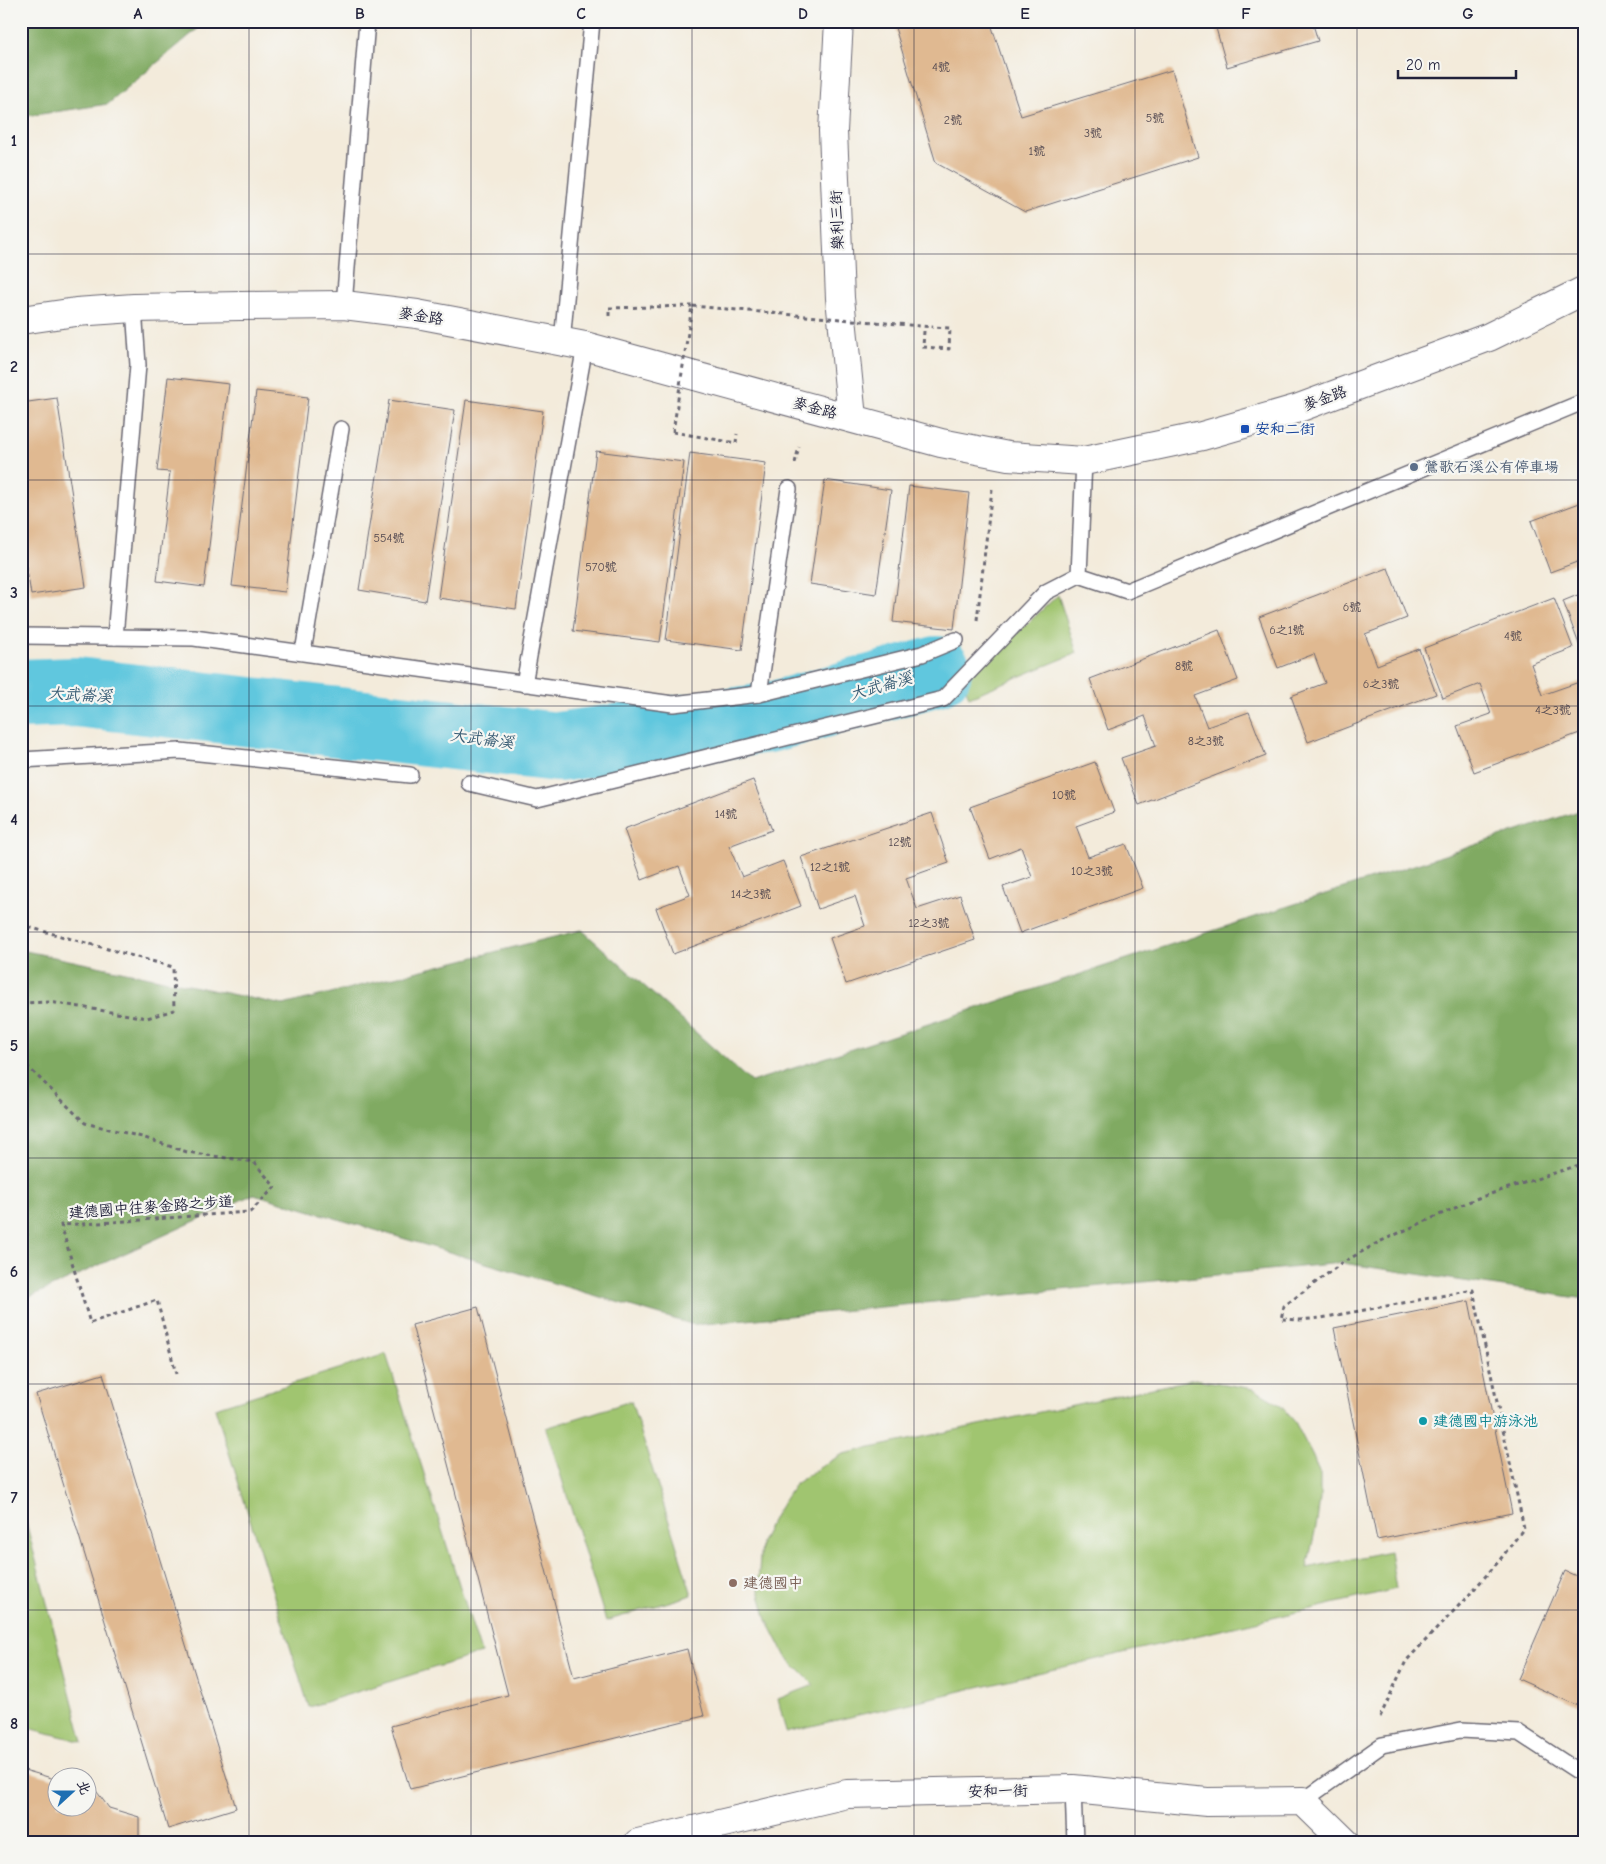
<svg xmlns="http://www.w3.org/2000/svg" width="1606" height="1864" viewBox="0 0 1606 1864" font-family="'Comic Neue','LXGW WenKai TC',sans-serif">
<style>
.green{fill:#a0c56f;stroke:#617455}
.forest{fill:#80aa62;stroke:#51664e}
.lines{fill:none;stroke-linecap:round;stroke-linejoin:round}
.river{stroke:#61c7de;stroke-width:70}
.building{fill:#e0b991}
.service-casing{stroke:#6b6873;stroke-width:18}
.minor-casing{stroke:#6b6873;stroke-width:30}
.tertiary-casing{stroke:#6b6873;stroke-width:30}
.path{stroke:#6b6873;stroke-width:3;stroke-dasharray:4 4;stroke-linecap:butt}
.service{stroke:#fff;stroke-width:15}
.minor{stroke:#fff;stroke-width:28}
.tertiary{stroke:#fff;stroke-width:28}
.path-bridge{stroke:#6b6873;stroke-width:3;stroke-dasharray:4 4;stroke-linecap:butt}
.grid{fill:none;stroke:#22223b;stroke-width:1;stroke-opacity:0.55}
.transit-dot{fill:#1a4fb4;stroke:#f6f6f2;stroke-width:2}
.service-dot{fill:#5c6f8a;stroke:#f6f6f2;stroke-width:2}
.culture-dot{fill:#0f9aa8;stroke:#f6f6f2;stroke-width:2}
.education-dot{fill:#8d6e63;stroke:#f6f6f2;stroke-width:2}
.labels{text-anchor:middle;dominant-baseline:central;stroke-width:4.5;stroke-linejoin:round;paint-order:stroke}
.number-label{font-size:12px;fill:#524850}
.street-label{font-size:15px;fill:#22223b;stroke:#f6f6f2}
.transit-label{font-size:15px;fill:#164399;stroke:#f6f6f2;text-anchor:start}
.service-label{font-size:15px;fill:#4e5e75;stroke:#f6f6f2;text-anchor:start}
.culture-label{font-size:15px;fill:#0d838f;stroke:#f6f6f2;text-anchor:start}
.education-label{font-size:15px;fill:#785e54;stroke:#f6f6f2;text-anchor:start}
.water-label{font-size:16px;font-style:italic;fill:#385c74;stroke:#f6f6f2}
.neatline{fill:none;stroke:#22223b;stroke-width:2}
.grid-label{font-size:16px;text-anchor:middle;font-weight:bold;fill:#22223b}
</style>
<rect width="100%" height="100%" fill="#f6f6f2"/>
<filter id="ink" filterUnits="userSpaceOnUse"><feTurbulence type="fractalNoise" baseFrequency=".02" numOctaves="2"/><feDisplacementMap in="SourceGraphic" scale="10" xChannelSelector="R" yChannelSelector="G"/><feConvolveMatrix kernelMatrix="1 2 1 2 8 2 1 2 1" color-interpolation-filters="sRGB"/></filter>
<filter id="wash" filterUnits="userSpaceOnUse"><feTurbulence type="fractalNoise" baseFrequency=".0096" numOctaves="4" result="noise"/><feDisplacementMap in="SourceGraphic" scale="20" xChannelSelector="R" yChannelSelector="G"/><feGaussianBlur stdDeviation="1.12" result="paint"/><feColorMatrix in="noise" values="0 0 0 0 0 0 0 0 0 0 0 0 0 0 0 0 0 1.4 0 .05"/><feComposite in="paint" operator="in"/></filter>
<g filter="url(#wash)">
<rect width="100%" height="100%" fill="#f3ebdb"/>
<g class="green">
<polygon points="1058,595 1077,653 969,697 963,680 997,652"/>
<polygon points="386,1354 481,1653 309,1707 215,1408"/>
<polygon points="1195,1379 1254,1389 1279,1404 1295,1422 1313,1457 1320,1475 1320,1498 1317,1522 1307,1568 1390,1551 1396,1589 786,1732 778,1699 814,1685 786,1657 767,1620 758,1586 761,1542 776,1513 795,1484 822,1466 843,1454"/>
<polygon points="631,1401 692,1595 606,1621 546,1428"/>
<polygon points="21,1503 83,1742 21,1726"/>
</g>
<g class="forest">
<polygon points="21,21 207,21 108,104 21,117"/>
<polygon points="1585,809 1585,1299 1342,1263 694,1325 254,1194 21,1301 21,950 283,1005 582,930 751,1082"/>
</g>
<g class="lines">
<polyline class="river" points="21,694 76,692 558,747 768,718 937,671"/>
</g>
<g id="blocks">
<g class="building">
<polygon points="893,21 990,21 1021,116 1172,70 1198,157 1025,212 936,163"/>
<polygon points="1214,21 1312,21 1318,41 1227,67"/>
<polygon points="168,377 229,384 204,587 157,581 170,472 157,471"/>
<polygon points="256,391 308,397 285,592 232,586"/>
<polygon points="57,398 86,587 31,595 21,530 21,403"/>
<polygon points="389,400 455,410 425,601 359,590"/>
<polygon points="466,400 543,411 516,609 438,598"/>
<polygon points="596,451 684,462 660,642 573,631"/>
<polygon points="690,453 766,463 742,650 666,640"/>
<polygon points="825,480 891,490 876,594 810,584"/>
<polygon points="909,486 969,493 954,629 893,622"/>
<polygon points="1585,501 1585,559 1550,572 1531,521"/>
<polygon points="1388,568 1407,618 1365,634 1377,665 1419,649 1436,694 1308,742 1291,696 1325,683 1314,654 1278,668 1259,617"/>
<polygon points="1585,592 1585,645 1580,647 1563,601"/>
<polygon points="1554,598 1573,648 1531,664 1542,695 1585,680 1585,731 1474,772 1457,726 1491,714 1480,684 1443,698 1424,648"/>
<polygon points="1219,630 1238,680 1195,696 1207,727 1249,712 1266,756 1139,805 1121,758 1156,746 1145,716 1108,730 1090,679"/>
<polygon points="1095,762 1114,812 1076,826 1088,857 1126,844 1143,888 1020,933 1003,887 1032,877 1021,847 990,859 970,807"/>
<polygon points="753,780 772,830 729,846 742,877 783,861 801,906 673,954 656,908 690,895 679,866 642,880 624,829"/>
<polygon points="932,813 949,863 906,878 917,909 960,895 975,940 846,984 830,938 865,926 855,896 818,909 801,857"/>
<polygon points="1469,1301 1512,1513 1377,1540 1334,1328"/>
<polygon points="478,1307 574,1678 687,1649 704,1716 410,1789 391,1726 508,1695 412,1325"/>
<polygon points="103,1374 236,1808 168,1829 36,1394"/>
<polygon points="1565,1571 1585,1580 1585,1709 1518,1679"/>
<polygon points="21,1769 58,1780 58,1806 88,1806 88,1789 97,1792 109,1808 139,1817 139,1843 37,1843 21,1838"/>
</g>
</g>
</g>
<g filter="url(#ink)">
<use href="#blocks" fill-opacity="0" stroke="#6b6873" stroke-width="1"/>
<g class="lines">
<g class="service-casing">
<g id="service">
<polyline points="344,305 367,21"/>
<polyline points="562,342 592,21"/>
<polyline points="1084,461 1079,575 1127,591 1585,401"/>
<polyline points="21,636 194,638 673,704 759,694 922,654 956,640"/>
<polyline points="115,637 138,365 134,308"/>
<polyline points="303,652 341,429"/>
<polyline points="524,684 585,346"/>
<polyline points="759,694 789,489"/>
<polyline points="21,760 180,751 410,775"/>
<polyline points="469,783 537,799 943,699 1046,592 1079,575"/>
<polyline points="1073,1789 1075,1843"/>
<polyline points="1303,1801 1382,1745 1461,1730 1519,1733 1585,1776"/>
</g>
</g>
<g class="minor-casing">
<g id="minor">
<polyline points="839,21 833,131 840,298 852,418"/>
<polyline points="638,1843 847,1794 1073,1789 1207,1802 1303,1801 1346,1843"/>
</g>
</g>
<g class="tertiary-casing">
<polyline id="tertiary" points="21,320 76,312 134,308 240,306 344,305 417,314 585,346 941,443 1008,456 1084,461 1202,436 1296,409 1489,337 1585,290"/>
</g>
<g class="path">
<polyline points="609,316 609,308 692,306"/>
<polyline points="924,331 923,347 949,349 950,328 932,327"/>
<polyline points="673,432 736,443 737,434"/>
<polyline points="795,463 799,447"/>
<polyline points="977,620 992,489"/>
<polyline points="21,925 173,967 174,1010 147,1018 50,1002 21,1003"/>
<path d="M 21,1060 L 85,1123 L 142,1137 L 187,1152 L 254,1162 L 275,1187 L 250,1212 C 187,1216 124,1222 61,1225 L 90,1323 L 157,1300 L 176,1374"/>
<polyline points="1380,1717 1406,1661 1468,1596 1499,1561 1524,1528 1473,1290 1321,1318 1299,1320 1281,1319 1284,1306 1342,1263 1379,1242 1475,1199 1585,1163"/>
</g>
<use href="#service" class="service"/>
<use href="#minor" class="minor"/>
<use href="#tertiary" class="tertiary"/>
<polyline class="path-bridge" points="673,432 692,306 932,327"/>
</g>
</g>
<path class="grid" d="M 249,21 L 249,1843M 471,21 L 471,1843M 692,21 L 692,1843M 914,21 L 914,1843M 1135,21 L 1135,1843M 1357,21 L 1357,1843M 21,254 L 1585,254M 21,480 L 1585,480M 21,706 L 1585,706M 21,932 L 1585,932M 21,1158 L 1585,1158M 21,1384 L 1585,1384M 21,1610 L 1585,1610"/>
<rect class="transit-dot" x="1240" y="424" width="10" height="10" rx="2.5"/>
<circle class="service-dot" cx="1414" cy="467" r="5"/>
<circle class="culture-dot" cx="1423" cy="1421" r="5"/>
<circle class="education-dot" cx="733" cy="1583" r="5"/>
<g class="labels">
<g class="number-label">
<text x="941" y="67">4號</text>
<text x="1155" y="118">5號</text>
<text x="953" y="120">2號</text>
<text x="1093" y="133">3號</text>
<text x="1037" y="151">1號</text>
<text x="389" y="538">554號</text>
<text x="601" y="567">570號</text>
<text x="1352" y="607">6號</text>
<text x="1287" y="630">6之1號</text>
<text x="1513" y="636">4號</text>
<text x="1184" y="666">8號</text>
<text x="1381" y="684">6之3號</text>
<text x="1553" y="710">4之3號</text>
<text x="1206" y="741">8之3號</text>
<text x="1064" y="795">10號</text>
<text x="726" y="814">14號</text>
<text x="900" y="842">12號</text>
<text x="830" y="867">12之1號</text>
<text x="1092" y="871">10之3號</text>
<text x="751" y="894">14之3號</text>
<text x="929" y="923">12之3號</text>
</g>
<g class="street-label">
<text transform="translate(837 220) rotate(-92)">樂利三街</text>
<text transform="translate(421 316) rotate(9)">麥金路</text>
<text transform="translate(1325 398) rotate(-20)">麥金路</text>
<text transform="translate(815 408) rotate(15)">麥金路</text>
<text transform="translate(151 1207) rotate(-4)">建德國中往麥金路之步道</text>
<text transform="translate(998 1791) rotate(-1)">安和一街</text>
</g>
<g class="transit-label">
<text x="1255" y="429">安和二街</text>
</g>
<g class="service-label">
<text x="1424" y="467">鶯歌石溪公有停車場</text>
</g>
<g class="culture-label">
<text x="1433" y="1421">建德國中游泳池</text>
</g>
<g class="education-label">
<text x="743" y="1583">建德國中</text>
</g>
<g class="water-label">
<text transform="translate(881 686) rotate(-16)">大武崙溪</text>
<text transform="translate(80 695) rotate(3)">大武崙溪</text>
<text transform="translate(482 739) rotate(7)">大武崙溪</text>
</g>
</g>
<rect width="1606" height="1864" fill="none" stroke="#f6f6f2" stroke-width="55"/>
<g transform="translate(72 1792) rotate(69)"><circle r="24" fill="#f6f6f2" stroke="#a1a1a9"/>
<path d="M0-4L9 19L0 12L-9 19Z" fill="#1f6fb2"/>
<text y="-8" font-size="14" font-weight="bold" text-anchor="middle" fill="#22223b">北</text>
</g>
<path d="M1398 70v8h118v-8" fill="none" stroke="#22223b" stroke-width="2.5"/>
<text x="1406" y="70" font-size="15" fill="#22223b" stroke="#f6f6f2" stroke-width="4" paint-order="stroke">20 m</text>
<rect x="28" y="28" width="1550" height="1808" class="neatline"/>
<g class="grid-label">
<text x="138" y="19">A</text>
<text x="360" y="19">B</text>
<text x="581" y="19">C</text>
<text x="803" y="19">D</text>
<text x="1025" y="19">E</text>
<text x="1246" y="19">F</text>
<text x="1468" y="19">G</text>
<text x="14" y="146">1</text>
<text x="14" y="372">2</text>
<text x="14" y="598">3</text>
<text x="14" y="825">4</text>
<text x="14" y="1051">5</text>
<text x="14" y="1277">6</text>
<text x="14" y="1503">7</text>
<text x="14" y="1729">8</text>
</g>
</svg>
